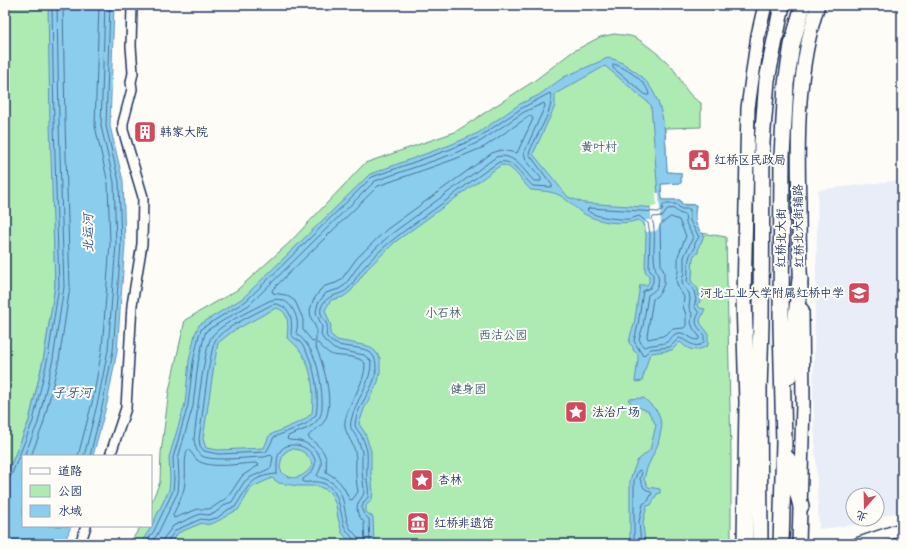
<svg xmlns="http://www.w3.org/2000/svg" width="907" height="549" viewBox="0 0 907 549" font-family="Kalam,'LXGW WenKai TC',sans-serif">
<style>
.built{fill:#e8edf8}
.green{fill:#adebb2;stroke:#648d88}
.water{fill:#8bcded;stroke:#5e8eb4;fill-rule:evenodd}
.pier{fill:#fdfcf7}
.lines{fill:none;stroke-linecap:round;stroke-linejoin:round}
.shore{stroke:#486e97;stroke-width:1}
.minor-casing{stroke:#1b2f5e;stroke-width:12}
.tertiary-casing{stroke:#1b2f5e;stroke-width:15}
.secondary-casing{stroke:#1b2f5e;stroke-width:16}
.primary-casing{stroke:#1b2f5e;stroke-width:18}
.minor{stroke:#fdfcf7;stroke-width:9}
.tertiary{stroke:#fdfcf7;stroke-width:12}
.secondary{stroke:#fdfcf7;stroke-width:13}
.primary{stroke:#fdfcf7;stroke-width:15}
.labels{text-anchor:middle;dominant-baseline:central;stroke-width:4;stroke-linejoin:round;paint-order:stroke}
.poi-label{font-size:12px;fill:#1b2f5e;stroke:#fdfcf7;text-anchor:start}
.park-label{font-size:12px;fill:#405e73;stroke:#fdfcf7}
.street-label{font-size:12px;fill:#1b2f5e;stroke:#fdfcf7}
.water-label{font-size:13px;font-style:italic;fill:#375682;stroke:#fdfcf7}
</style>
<rect width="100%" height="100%" fill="#fdfcf7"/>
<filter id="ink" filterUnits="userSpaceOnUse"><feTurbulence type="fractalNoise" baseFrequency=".025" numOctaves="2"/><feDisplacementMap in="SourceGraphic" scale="8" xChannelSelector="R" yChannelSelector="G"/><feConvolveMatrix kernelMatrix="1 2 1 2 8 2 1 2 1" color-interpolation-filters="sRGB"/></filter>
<g filter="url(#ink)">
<polygon class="built" points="902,180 902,511 877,518 877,495 853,495 853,519 875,519 854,525 819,529 813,396 818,190"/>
<g class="green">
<polygon points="5,5 49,5 55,286 44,356 29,421 5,479 6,249 5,231"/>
<path d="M 614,34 C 621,35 630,35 636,38 C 642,41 665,59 670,65 C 683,79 683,93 701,103 L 701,127 L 665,128 L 667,172 L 681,173 L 681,183 L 661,184 L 662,200 L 680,200 L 682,204 L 696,205 L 694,220 L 701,233 L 726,237 L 731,452 L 731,544 L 129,544 L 141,526 L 151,526 L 151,503 L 160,482 L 161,453 L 169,391 L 185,320 L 237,290 L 289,243 L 365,163 L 455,132 L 534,81 L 572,52 L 600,37 Z"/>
</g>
<g class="water">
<polygon points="48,5 114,5 110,126 123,181 125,244 117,351 107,403 93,456 23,456 23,526 71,526 64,544 5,544 5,479 29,421 44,356 55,286 50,124"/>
<path d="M 608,58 C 616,59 623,63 630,68 C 667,90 665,134 667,172 L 681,173 L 681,183 L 661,184 L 662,200 L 680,200 L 682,205 L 696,205 C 694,216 694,228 704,235 L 701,243 L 699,245 L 698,253 L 694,255 C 691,263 694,272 691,281 L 698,289 L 700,301 L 697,305 L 700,308 L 705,309 L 700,320 L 701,324 L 708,333 L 708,345 C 703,349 694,352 688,348 C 685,347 683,344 680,342 L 672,350 L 652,353 L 649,356 L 642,381 L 637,382 L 635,381 L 638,360 L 638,354 L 633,350 L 633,347 L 629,343 L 631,333 L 634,325 L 640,285 L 647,285 L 649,282 L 649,276 L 645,271 L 646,234 L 644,224 L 638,220 C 622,226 596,222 581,212 C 574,207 567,199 559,195 C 551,191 540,191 531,190 C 521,182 514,165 501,165 L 395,242 L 367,269 L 351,291 L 343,297 L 331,300 L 325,310 L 331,326 L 330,334 L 337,340 L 368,346 L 375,351 L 380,358 L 380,372 L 378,382 L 364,409 L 359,424 L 365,433 L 371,451 L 371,473 L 373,492 L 372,499 L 366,506 L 366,512 L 373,517 L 374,544 L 352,544 L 342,533 L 338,518 L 336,505 L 331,494 L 327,490 L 317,486 L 298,486 L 279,483 L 272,478 L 252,487 L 238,510 C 228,513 212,529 202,523 L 178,533 L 170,544 L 140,544 L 150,529 L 169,490 L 170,480 L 169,457 L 185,404 L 189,361 L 195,334 L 199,325 L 243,298 L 370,174 L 450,145 L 478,133 L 520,104 L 539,95 L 564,77 ZM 605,66 L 651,105 L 659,208 L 584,203 L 568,197 L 533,154 L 555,106 L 555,94 ZM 276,308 C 290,311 288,326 287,338 C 311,354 315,386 312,413 L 304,420 L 272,434 L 269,436 L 264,448 L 218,450 L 206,448 L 203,439 L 214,365 L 218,343 L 233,331 ZM 290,449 C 300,448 310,454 312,465 C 308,474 295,482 286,475 C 283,474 281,472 280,468 C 280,463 282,458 284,453 Z"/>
<polygon points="644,398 658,412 662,426 658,444 647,468 644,479 648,487 660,489 660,493 657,494 651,505 647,506 643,522 645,544 630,544 630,480 637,461 650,450 656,425 648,411 632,405 628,399"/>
</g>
<polygon class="pier" points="656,193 659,193 661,224 656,231 646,232 645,220 651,220 651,206 657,206"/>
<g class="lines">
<g class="shore">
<path d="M 614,64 C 626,68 648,82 649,95 L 646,95 L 613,68 L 613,65 Z"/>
<polygon points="530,116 532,117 533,119 517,153 501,150 492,153 386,230 357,258 341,280 336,283 325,286 320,290 313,301 310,310 311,318 316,328 316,341 313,342 303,330 303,319 295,301 286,295 273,293 272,290 378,186 455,159 484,147"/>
<path d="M 665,204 L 676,204 L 681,209 L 690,209 L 690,221 L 699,237 L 695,243 L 694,250 C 686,255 689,271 687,281 L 694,291 L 696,300 L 694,306 L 699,313 C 693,324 697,326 704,334 L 704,342 C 695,351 688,340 679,338 L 670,347 L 651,349 L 643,356 L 634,341 L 638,325 L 643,291 L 650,288 L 653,282 L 653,275 L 649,269 L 650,234 L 648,223 L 639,216 C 636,217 633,218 630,219 C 621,220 592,217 587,210 L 589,208 L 658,212 L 662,210 L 663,206 Z"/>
<path d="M 674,209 L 679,213 L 685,215 L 686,223 L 693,237 L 684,257 L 684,272 L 682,281 L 683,286 L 689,293 L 690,299 L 689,307 L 692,314 L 691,322 L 693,328 L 699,336 L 699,339 L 698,340 C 691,340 687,333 680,333 C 673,333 671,339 667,342 C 661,345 651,344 644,347 L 642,345 L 639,339 L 643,326 L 648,295 C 652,292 657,290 658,284 C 660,276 656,273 655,266 C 652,250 657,234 652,219 L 653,217 L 663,216 L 668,209 Z"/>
<polygon points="671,217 679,220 686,236 678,256 678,272 676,280 678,287 684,297 683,306 686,315 686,326 684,328 673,329 663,336 648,339 647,336 653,299 660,293 664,284 664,272 661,265 660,225"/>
<path d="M 276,304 C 293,307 292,322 291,335 C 293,337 296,339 299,341 C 314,357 320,393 316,415 L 306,424 L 274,437 L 268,449 L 266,452 L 218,454 L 204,451 L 200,446 L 199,438 C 202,422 209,349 216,339 C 225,327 257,313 271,305 Z"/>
<path d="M 316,343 L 318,343 C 322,347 327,353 333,355 C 343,357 357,355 365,363 C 366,383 349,401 345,421 C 343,432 353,441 355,452 C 357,459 355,467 356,474 C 356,480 357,486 358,492 L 352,500 L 349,499 C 343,485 340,480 326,472 C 328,452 322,449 308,437 C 311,431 321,428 325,420 C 335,402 323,362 315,345 Z"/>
<path d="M 189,450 C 192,453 194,457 197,460 C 210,470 241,463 257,463 L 259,465 L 242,476 L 228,497 L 212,508 L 208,509 L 198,509 L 174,518 L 173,515 C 178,503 185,493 185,480 C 186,469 184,461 187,451 Z"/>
<polyline points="24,456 38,423 53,359 64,287 59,123 57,5"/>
<polyline points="31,456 43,425 59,360 70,287 65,123 63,5"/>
<polyline points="78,456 93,399 102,349 110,244 108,183 95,126 99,5"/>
<polyline points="84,456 98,401 108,350 116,244 114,182 101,126 105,5"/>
<polyline points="90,456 103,402 113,351 121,244 119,182 106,126 110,5"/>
<polyline points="5,479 8,479 11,476 33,421 48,357 59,286 54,124 52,5"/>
<path d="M 145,544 L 154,531 L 173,491 L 174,479 L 173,458 L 188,405 L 193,362 L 199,335 L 202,328 L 246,301 L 372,177 L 451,149 L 479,137 L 522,108 L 550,93 C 557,107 533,139 529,154 L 552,185 L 552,187 L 533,186 C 522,177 515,159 499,162 C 479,175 461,189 443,203 C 416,223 387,241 365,266 C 359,272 355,281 349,288 C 340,297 326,293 321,308 C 319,315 325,320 327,325 C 328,329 325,333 327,337 C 340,356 378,336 376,370 C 375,389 357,404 355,424 C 355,429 360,432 362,437 C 364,441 366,447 367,451 C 368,461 366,472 367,481 C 368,486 369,492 368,497 C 367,499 364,501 363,504 C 360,511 364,515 369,519 L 370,544"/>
<path d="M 151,544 L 158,533 L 178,492 L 179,479 L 178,458 L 193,406 L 198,363 L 204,337 L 206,331 L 249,305 L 375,181 L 453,154 L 481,141 L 524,112 L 544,103 L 545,106 L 524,153 L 526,160 L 541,178 L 541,181 L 534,181 C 523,170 514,152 496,157 L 390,235 L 361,262 L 345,285 L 339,289 L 326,293 L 318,303 L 316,312 L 322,327 L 321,335 L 324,340 L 334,349 L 364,355 L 371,361 C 372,383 355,400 351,421 C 349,429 354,432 357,438 C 359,442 361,448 362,452 C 362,457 362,463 362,468 C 362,476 364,484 364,492 C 363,496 362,497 360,500 C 354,508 358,516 364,522 L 365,544"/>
<path d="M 162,544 L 164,538 L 173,526 L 200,514 L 208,515 L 215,513 L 226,504 L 232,502 L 244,482 L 249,478 L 271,468 L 273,457 L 271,455 L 264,457 C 250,457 213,462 202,456 C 196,452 195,445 194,439 C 196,422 204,346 212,336 C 222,323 254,309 269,301 C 284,295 294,306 297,320 C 298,324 297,329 296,333 C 316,349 320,373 322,397 C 322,403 323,413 319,418 C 312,429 299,431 288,436 L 287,439 C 290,441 295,440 299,441 C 310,443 323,454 321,466 C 320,470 318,473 317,476 C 321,478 327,479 331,482 C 347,492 342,513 350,528 C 354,534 359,536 360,544"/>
<path d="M 167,544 L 168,540 L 176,530 L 201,519 L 208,520 L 217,518 L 229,509 L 235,507 C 249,486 250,476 277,474 C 277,467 276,456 281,450 C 295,434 335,459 303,479 L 303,482 C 308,483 313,481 318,482 C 340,485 339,509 344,525 C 346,532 354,537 355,544"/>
<polyline points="634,544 634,481 638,471 640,470 642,472 640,479 644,488 652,493 648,501 643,504 639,522 641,544"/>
</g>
<g class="minor-casing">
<g id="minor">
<polyline points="110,456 126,408 132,305 142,244 143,197 123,130 123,123 132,89 131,82 133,73 131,46 132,5"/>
<polyline points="80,544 86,526"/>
</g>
</g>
<g class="tertiary-casing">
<polyline id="tertiary" points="858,544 902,529"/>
</g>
<g class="secondary-casing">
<g id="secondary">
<path d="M 801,288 C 799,260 799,232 799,203 C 797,137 797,68 818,5"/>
<polyline points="744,299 748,108 758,35 765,5"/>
<polyline points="799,544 803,404 802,310"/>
</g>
</g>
<g class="primary-casing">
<g id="primary">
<polyline points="744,299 747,402 745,544"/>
<polyline points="789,376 792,356 800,279"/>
<polyline points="788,459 801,506"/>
<polyline points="760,544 759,389 761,324 762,142 767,80 782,5"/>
<polyline points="781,544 784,442 781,325 782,156 786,84 792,45 803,5"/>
</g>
</g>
<use href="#minor" class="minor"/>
<use href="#tertiary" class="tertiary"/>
<use href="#secondary" class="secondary"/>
<use href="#primary" class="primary"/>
</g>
</g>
<defs>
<g id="building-square" transform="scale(1.15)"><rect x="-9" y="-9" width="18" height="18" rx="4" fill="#d1495b" stroke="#fdfcf7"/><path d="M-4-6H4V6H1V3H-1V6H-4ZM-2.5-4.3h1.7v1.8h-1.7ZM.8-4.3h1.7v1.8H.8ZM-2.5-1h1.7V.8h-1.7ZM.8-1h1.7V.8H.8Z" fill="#fff"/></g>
<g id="civic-square" transform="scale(1.15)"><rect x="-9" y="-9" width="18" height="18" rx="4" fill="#d1495b" stroke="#fdfcf7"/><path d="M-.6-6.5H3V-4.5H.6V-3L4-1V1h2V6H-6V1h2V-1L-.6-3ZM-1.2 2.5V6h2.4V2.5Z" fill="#fff"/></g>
<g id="school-square" transform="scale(1.15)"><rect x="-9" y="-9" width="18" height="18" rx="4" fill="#d1495b" stroke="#fdfcf7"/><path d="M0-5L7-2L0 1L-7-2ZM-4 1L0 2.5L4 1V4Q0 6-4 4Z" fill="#fff"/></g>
<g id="sight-square" transform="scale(1.15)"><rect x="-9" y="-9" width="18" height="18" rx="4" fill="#d1495b" stroke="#fdfcf7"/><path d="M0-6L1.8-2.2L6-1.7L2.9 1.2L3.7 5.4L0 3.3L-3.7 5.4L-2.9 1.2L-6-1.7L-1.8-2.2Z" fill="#fff"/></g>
<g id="museum-square" transform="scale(1.15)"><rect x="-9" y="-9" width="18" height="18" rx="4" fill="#d1495b" stroke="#fdfcf7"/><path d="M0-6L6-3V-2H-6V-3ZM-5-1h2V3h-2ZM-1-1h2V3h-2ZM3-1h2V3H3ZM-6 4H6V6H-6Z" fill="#fff"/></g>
</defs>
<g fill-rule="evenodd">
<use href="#building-square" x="145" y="132"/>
<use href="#civic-square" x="699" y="160"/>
<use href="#school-square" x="859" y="293"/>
<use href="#sight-square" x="576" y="412"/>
<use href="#sight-square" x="422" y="480"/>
<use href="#museum-square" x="418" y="523"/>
</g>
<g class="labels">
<g class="poi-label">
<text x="160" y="132">韩家大院</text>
<text x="714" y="160">红桥区民政局</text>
<text x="844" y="293" text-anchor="end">河北工业大学附属红桥中学</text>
<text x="592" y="412">法治广场</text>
<text x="438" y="480">杏林</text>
<text x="434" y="523">红桥非遗馆</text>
</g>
<g class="park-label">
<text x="599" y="147">黄叶村</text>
<text x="443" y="313">小石林</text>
<text x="503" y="335">西沽公园</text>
<text x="468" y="389">健身园</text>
</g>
<g class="street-label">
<text transform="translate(799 226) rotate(-91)">红桥北大街辅路</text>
<text transform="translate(781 238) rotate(-90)">红桥北大街</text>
</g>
<g class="water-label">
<text transform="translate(89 233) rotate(-91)">北运河</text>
<text x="72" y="393">子牙河</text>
</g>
</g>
<rect width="907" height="549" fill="none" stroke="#fdfcf7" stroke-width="20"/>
<rect x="10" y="10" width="887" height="529" fill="none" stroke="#1b2f5e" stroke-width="1.5" filter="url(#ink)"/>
<rect x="22" y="455" width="130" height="72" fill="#fdfcf7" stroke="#a3aaba"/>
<rect x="30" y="468" width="20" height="6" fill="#fdfcf7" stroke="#a3aaba"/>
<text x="58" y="475" font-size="12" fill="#1b2f5e">道路</text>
<rect x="30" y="485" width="20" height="12" fill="#adebb2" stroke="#a3aaba"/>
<text x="58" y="495" font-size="12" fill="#1b2f5e">公园</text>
<rect x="30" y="505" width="20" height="12" fill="#8bcded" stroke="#a3aaba"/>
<text x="58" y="515" font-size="12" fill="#1b2f5e">水域</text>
<g transform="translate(865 507) rotate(200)"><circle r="19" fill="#fdfcf7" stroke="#a3aaba"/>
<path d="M0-3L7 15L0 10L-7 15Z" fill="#d1495b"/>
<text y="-6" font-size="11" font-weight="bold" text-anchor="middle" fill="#1b2f5e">北</text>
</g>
</svg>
